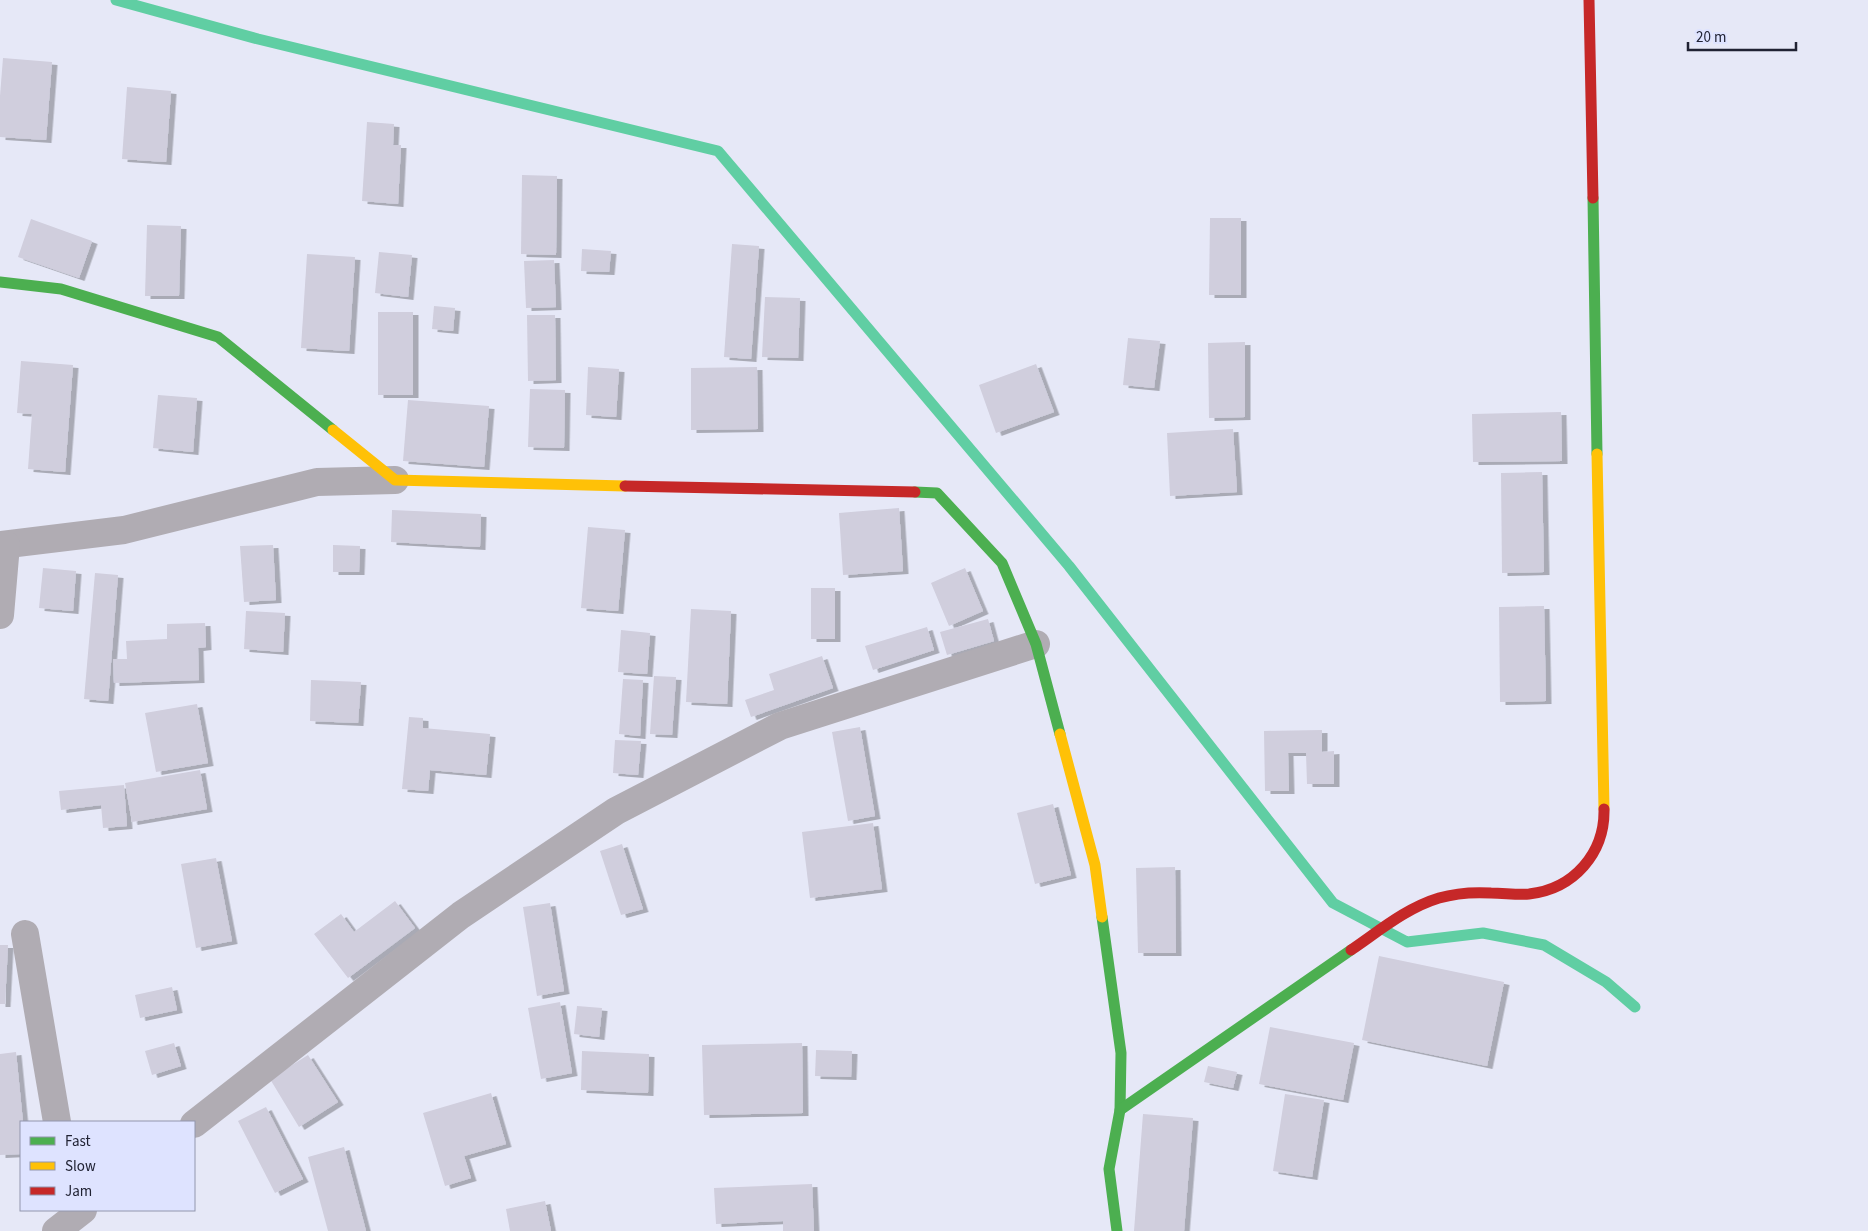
<svg xmlns="http://www.w3.org/2000/svg" width="1868" height="1231" viewBox="0 0 1868 1231" font-family="'Source Sans 3',sans-serif">
  <style>
    .lines { fill: none; stroke-linecap: round; stroke-linejoin: round }
    .stream { stroke: #60cea3; stroke-width: 11 }
    .building { fill: #d0cedd; filter: url(#shadow) }
    .street { stroke: #b0acb3; stroke-width: 28 }
    .fast { stroke: #4caf50; stroke-width: 11 }
    .slow { stroke: #ffc107; stroke-width: 11 }
    .jam { stroke: #c62828; stroke-width: 11 }
  </style>
  <defs>
    <filter id="shadow"><feDropShadow dx="5.5" dy="3" stdDeviation="0" flood-color="#0004"/></filter>
  </defs>
  <rect width="100%" height="100%" fill="#e6e8f7"/>
  <g class="lines">
    <polyline class="stream" points="116,0 258,39 718,151 1069,566 1333,903 1407,942 1483,933 1544,945 1606,982 1635,1007"/>
  </g>
  <g class="building">
    <polygon points="3,58 52,62 46,140 0,137 0,96"/>
    <polygon points="127,87 171,91 166,162 122,159"/>
    <polygon points="367,122 394,124 393,145 401,145 398,204 362,201"/>
    <polygon points="522,175 557,176 556,255 521,254"/>
    <polygon points="1210,218 1241,218 1241,295 1209,295"/>
    <polygon points="31,219 92,241 79,278 18,257"/>
    <polygon points="147,225 181,226 179,296 145,296"/>
    <polygon points="732,244 759,246 751,359 724,357"/>
    <polygon points="582,249 611,251 609,272 581,271"/>
    <polygon points="379,252 412,255 408,297 375,293"/>
    <polygon points="307,254 355,257 349,351 301,348"/>
    <polygon points="554,260 556,307 526,308 524,261"/>
    <polygon points="765,297 800,298 798,358 762,357"/>
    <polygon points="434,306 455,308 453,331 432,329"/>
    <rect x="378" y="312" width="35" height="83"/>
    <polygon points="527,315 555,315 556,380 528,381"/>
    <polygon points="1128,338 1160,341 1154,388 1123,385"/>
    <polygon points="1245,342 1245,417 1209,418 1208,343"/>
    <polygon points="21,361 73,365 65,472 28,469 32,414 17,413"/>
    <polygon points="1036,364 1054,412 996,433 979,385"/>
    <polygon points="588,367 619,369 616,417 586,415"/>
    <polygon points="757,367 758,429 691,430 691,368"/>
    <polygon points="530,389 565,390 564,448 528,447"/>
    <polygon points="158,395 197,398 193,452 153,448"/>
    <polygon points="408,400 489,406 484,467 403,461"/>
    <polygon points="1561,412 1562,461 1473,462 1472,414"/>
    <polygon points="1233,429 1237,492 1170,496 1167,433"/>
    <polygon points="1542,472 1544,572 1502,573 1501,473"/>
    <polygon points="899,508 903,571 843,575 839,513"/>
    <polygon points="392,510 481,514 480,547 391,542"/>
    <polygon points="588,527 625,530 618,611 581,608"/>
    <polygon points="273,545 276,600 244,602 240,546"/>
    <polygon points="333,545 360,546 359,572 333,572"/>
    <polygon points="43,568 76,571 73,611 39,608"/>
    <polygon points="965,568 983,611 949,626 931,583"/>
    <polygon points="95,573 118,575 108,701 84,699"/>
    <rect x="811" y="588" width="24" height="51"/>
    <polygon points="1544,606 1546,701 1500,702 1499,607"/>
    <polygon points="691,609 731,611 727,704 686,702"/>
    <polygon points="246,611 285,613 283,652 244,649"/>
    <polygon points="988,619 994,641 947,655 940,632"/>
    <polygon points="205,623 206,647 198,648 199,680 114,683 113,659 127,659 126,641 167,639 167,624"/>
    <polygon points="927,627 934,650 873,670 865,646"/>
    <polygon points="621,630 650,633 647,674 618,672"/>
    <polygon points="822,656 833,688 751,717 745,700 774,690 769,674"/>
    <polygon points="654,676 676,677 672,735 650,734"/>
    <polygon points="623,679 643,680 640,736 619,734"/>
    <polygon points="311,680 361,682 358,723 310,721"/>
    <polygon points="197,704 208,763 156,772 145,713"/>
    <polygon points="409,717 423,718 423,728 490,734 486,775 430,770 428,791 402,789"/>
    <polygon points="860,727 875,816 848,821 832,732"/>
    <polygon points="1322,730 1322,752 1334,751 1334,784 1307,784 1306,753 1288,753 1289,791 1265,791 1264,731"/>
    <polygon points="615,740 641,741 638,775 613,773"/>
    <polygon points="200,770 207,809 132,822 125,783"/>
    <polygon points="124,785 127,826 103,828 101,805 61,810 59,791"/>
    <polygon points="1053,804 1071,875 1035,884 1017,813"/>
    <polygon points="873,823 882,889 810,898 802,832"/>
    <polygon points="622,844 643,909 621,915 600,851"/>
    <polygon points="216,858 232,941 196,948 181,864"/>
    <polygon points="1175,867 1176,953 1138,953 1136,868"/>
    <polygon points="395,901 415,928 348,978 314,934 341,914 354,932"/>
    <polygon points="550,903 564,991 537,996 523,907"/>
    <polygon points="0,945 8,945 5,1004 0,1004"/>
    <polygon points="1379,956 1504,982 1487,1066 1362,1040"/>
    <polygon points="172,987 177,1010 140,1018 135,995"/>
    <polygon points="560,1002 572,1073 541,1079 528,1008"/>
    <polygon points="577,1006 602,1008 599,1037 574,1034"/>
    <polygon points="1270,1027 1354,1043 1343,1100 1259,1084"/>
    <polygon points="174,1043 181,1066 152,1075 145,1051"/>
    <polygon points="802,1043 803,1113 704,1115 702,1045"/>
    <polygon points="816,1050 852,1051 851,1077 815,1076"/>
    <polygon points="582,1051 649,1054 648,1093 581,1090"/>
    <polygon points="16,1052 23,1122 21,1122 21,1154 0,1155 0,1054"/>
    <polygon points="308,1055 338,1102 299,1127 270,1079"/>
    <polygon points="1208,1066 1237,1072 1233,1088 1204,1082"/>
    <polygon points="491,1093 506,1144 464,1156 471,1178 445,1186 423,1113"/>
    <polygon points="1285,1094 1324,1100 1312,1177 1273,1171"/>
    <polygon points="266,1107 303,1179 275,1193 238,1121"/>
    <polygon points="1143,1114 1193,1118 1184,1231 1134,1231"/>
    <polygon points="344,1147 366,1231 328,1231 308,1157"/>
    <polygon points="812,1184 814,1231 783,1231 783,1221 716,1224 714,1188"/>
    <polygon points="545,1201 551,1231 510,1231 506,1209"/>
  </g>
  <g class="lines">
    <g class="street">
      <polyline points="0,545 124,530 317,482 395,480"/>
      <polyline points="0,615 6,545"/>
      <polyline points="25,934 57,1122"/>
      <polyline points="194,1124 461,915 616,811 780,726 1036,644"/>
      <polyline points="56,1231 83,1210"/>
    </g>
    <g class="fast">
      <polyline points="1593,198 1597,454"/>
      <polyline points="0,282 61,289 218,337 333,430"/>
      <polyline points="915,492 937,493 1002,563 1036,644 1060,734"/>
      <polyline points="1102,917 1121,1053 1120,1110 1109,1169 1117,1231"/>
      <polyline points="1120,1110 1351,950"/>
    </g>
    <g class="slow">
      <polyline points="333,430 395,480 625,486"/>
      <polyline points="1597,454 1604,809"/>
      <polyline points="1060,734 1095,865 1102,917"/>
    </g>
    <g class="jam">
      <polyline points="1589,0 1593,198"/>
      <polyline points="625,486 915,492"/>
      <path d="M1351,950C1379,931 1406,908 1439,898C1456,893 1474,892 1491,893C1504,893 1517,895 1529,894C1574,889 1605,853 1604,809"/>
    </g>
  </g>
  <rect x="20" y="1121" width="175" height="90" fill="#dee3ff" stroke="#9296ad"/>
  <rect x="30" y="1137" width="25" height="8" fill="#4caf50" stroke="#9296ad"/>
  <text x="65" y="1146" font-size="15" fill="#202233">Fast</text>
  <rect x="30" y="1162" width="25" height="8" fill="#ffc107" stroke="#9296ad"/>
  <text x="65" y="1171" font-size="15" fill="#202233">Slow</text>
  <rect x="30" y="1187" width="25" height="8" fill="#c62828" stroke="#9296ad"/>
  <text x="65" y="1196" font-size="15" fill="#202233">Jam</text>
  <path d="M1688 42v8h108v-8" fill="none" stroke="#202233" stroke-width="2.5"/>
  <text x="1696" y="42" font-size="15" fill="#202233" stroke="#dee3ff" stroke-width="4" paint-order="stroke">20 m</text>
</svg>
